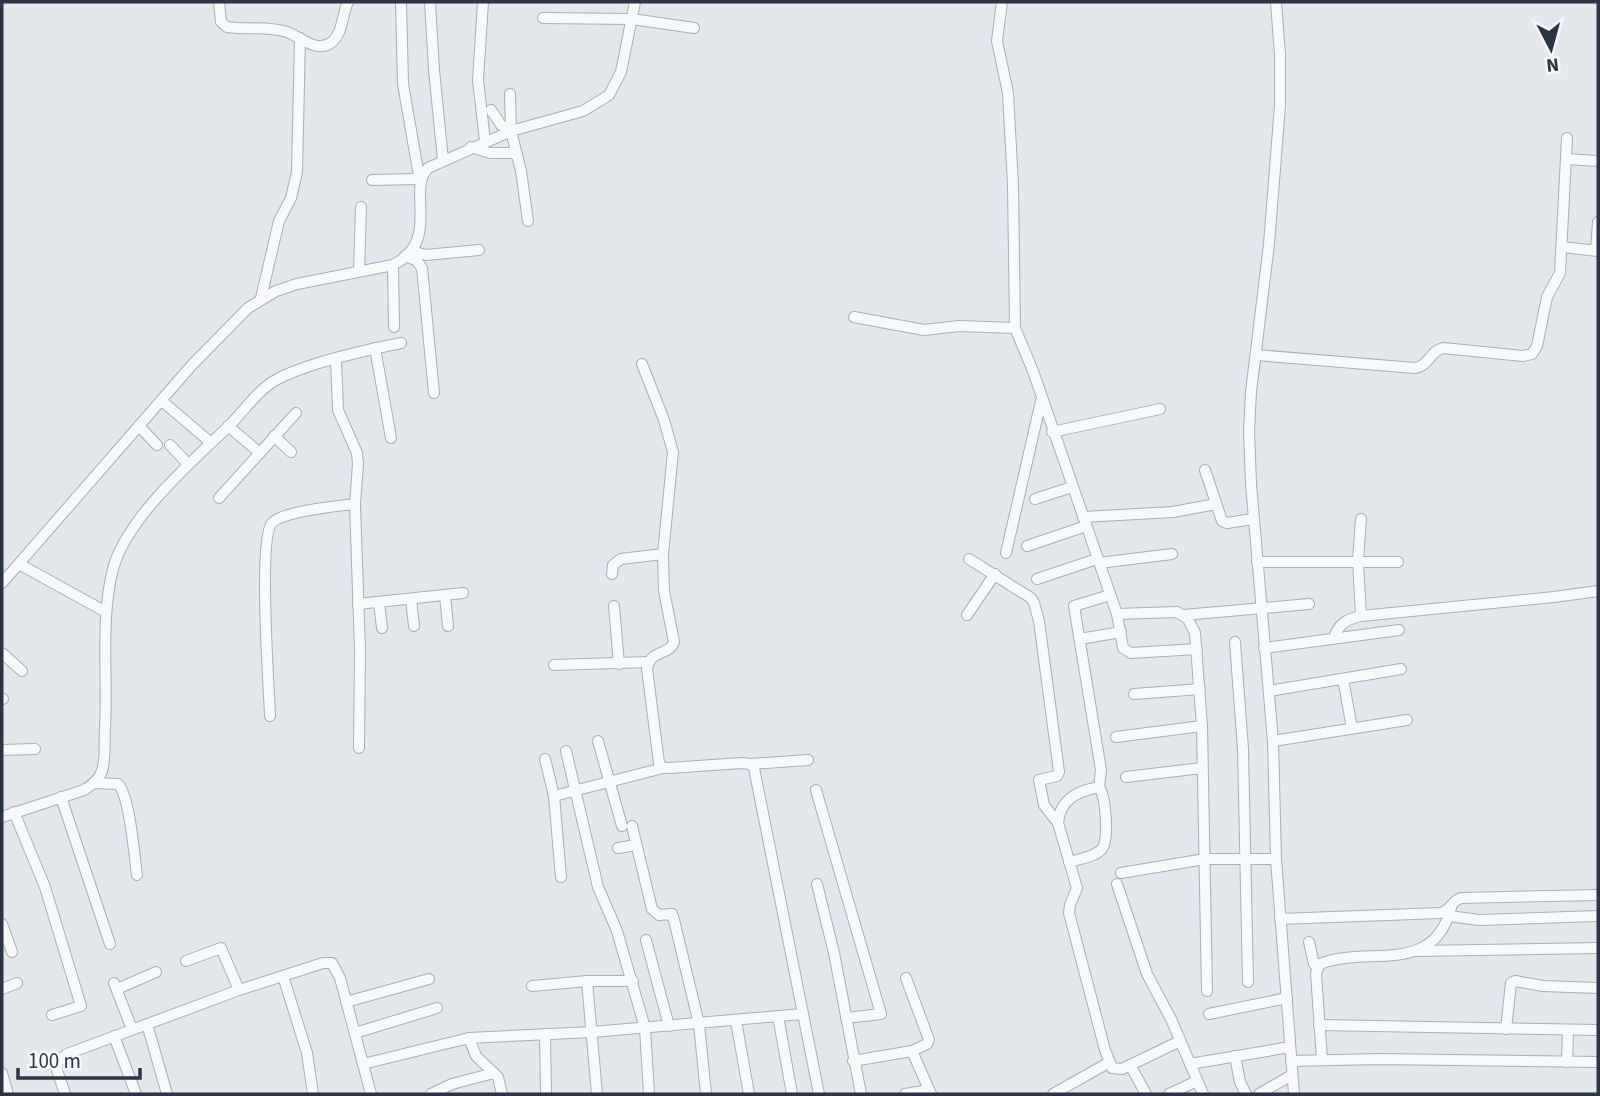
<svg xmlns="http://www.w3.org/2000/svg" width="1600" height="1096" viewBox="0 0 1600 1096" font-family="'Source Sans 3',sans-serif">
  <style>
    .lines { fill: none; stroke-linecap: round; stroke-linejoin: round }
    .minor-casing { stroke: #a9aeb7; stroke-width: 12 }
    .minor { stroke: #f7f8fa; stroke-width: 10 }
  </style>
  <rect width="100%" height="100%" fill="#e4e7ec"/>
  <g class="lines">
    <defs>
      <g id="minor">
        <path d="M219,2L221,22L227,27C247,30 267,26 287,32C301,37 317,54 332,42C343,33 342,14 348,2"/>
        <polyline points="401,2 403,84 420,182"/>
        <polyline points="430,2 434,70 443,160"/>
        <polyline points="483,2 478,80 485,141"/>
        <polyline points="1002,2 997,41 1008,93 1013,185 1015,328 1033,371 1117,614 1123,648 1131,653 1197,649"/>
        <polyline points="1276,2 1280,55 1280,105 1269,244 1251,392 1249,431 1251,484 1273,741 1276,859 1294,1094"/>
        <polyline points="543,18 632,19 694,28"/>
        <polyline points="510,94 511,131 521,171 528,221"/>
        <polyline points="491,110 501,125 511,131"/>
        <polyline points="471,147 490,153 512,153 517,155"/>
        <polyline points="1566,159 1598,161"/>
        <polyline points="372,180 419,179"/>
        <polyline points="1562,247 1598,251"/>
        <polyline points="1596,250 1598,222"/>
        <polyline points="411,251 426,255 479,250"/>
        <polyline points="405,256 416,260 422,268 434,393"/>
        <polyline points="393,265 394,327"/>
        <polyline points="359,271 361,207"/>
        <polyline points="261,298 279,221 291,198 297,172 300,38"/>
        <polyline points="854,317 924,330 959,326 1015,328"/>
        <polyline points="375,348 391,438"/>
        <path d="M1256,355L1415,368C1429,366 1430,351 1443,348L1523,356L1532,354L1537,346L1547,297L1560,273L1567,138"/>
        <polyline points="336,360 338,410 357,453 358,464 355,504 360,650 359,748"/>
        <path d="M642,364L664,420L673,452L663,554L664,591L674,642C668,657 651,648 647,669L659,763L661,767L669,768L742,763L750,764L754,768L819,1094"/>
        <polyline points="162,401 210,442"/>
        <polyline points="139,426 157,445"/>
        <polyline points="228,426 260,453"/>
        <polyline points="1052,432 1160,409"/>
        <polyline points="274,436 291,452"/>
        <polyline points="170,445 187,463"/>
        <polyline points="1205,470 1222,521 1227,523 1253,519"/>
        <polyline points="219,498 296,413"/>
        <polyline points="1035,499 1072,487"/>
        <polyline points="1083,517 1173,512 1216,504"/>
        <polyline points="1361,519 1358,561 1361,616"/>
        <polyline points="1027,546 1086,526"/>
        <polyline points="1006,553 1041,401"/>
        <polyline points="969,559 1031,598 1034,603 1039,621 1059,772 1057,776 1039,780 1044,805 1058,823"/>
        <polyline points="1257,562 1398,562"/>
        <polyline points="1099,563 1172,554"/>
        <polyline points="19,564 106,612"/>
        <polyline points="612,574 613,565 621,559 663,554"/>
        <polyline points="1037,579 1097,559"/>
        <path d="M2,583L192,365L248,308L276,291L297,284L393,265C442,240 406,191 428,168L511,131L583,111L609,95L621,72L635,2"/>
        <polyline points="445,595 448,626"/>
        <path d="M1110,595L1074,606L1101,770L1099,787C1078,791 1060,799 1058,823L1077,888L1070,905L1069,913L1105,1050L1112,1068L1122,1069L1180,1041"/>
        <polyline points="411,599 414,626"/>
        <polyline points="379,602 382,628"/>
        <polyline points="358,604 463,593"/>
        <polyline points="614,606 619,664"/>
        <polyline points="1117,614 1177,612 1188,619 1195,633 1202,726 1207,991"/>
        <polyline points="967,615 995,574"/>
        <polyline points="1183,615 1309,604"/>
        <path d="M1334,638C1338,624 1347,619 1361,616L1554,597L1598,591"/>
        <polyline points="1080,639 1121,632"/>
        <polyline points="1235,642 1243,749 1248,982"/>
        <polyline points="1264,648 1399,630"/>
        <polyline points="2,653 22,671"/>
        <polyline points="554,665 648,662"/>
        <polyline points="1343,679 1352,728"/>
        <polyline points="1269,691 1401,669"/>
        <polyline points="1134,694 1200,689"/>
        <polyline points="2,699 3,699"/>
        <path d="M270,716C269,687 258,538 272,523C283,511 338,506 355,504"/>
        <polyline points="1116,737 1202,726"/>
        <polyline points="598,741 622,826"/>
        <polyline points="1273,741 1407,720"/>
        <polyline points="2,750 35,749"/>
        <polyline points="566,751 598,887 617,931 645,1028 649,1094"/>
        <polyline points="545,759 554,796"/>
        <polyline points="750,764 808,760"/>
        <polyline points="1126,777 1202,768"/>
        <path d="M94,783L118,784C130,797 134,854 137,875"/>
        <polyline points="816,790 881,1014 846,1018"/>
        <polyline points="61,797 110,944"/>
        <polyline points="14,812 45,887 81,1006 52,1015"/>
        <path d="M2,817L84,790C92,785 99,780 102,771C106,758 104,742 105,728C108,676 100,619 113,569C126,519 192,461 229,426C243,412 257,391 274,381C305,363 366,350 401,343"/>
        <polyline points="632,826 652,909 659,915 672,914 674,920 699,1024 706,1094"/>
        <polyline points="618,848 636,845"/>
        <path d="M1069,862C1079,859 1095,857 1102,849C1109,839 1106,797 1099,787"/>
        <polyline points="1121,873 1205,859 1276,859"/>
        <polyline points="561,877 554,796 663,768"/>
        <polyline points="817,884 834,953 861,1094"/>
        <polyline points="1117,884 1147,974 1171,1019 1203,1094"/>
        <polyline points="1449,916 1479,920 1598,916"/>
        <path d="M1280,919L1440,913C1451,911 1451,901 1461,898L1598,895"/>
        <polyline points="2,924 12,952"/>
        <polyline points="646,940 669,1026"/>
        <polyline points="1309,942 1314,964 1318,968"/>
        <polyline points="1416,951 1598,948"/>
        <polyline points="186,961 221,948 239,990"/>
        <polyline points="283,976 307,1053 313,1094"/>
        <polyline points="906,978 929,1040 927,1044 912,1051"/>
        <polyline points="587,981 597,1094"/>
        <polyline points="114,983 132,1029"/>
        <polyline points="532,986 587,981 633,981"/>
        <polyline points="2,989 17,983"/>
        <polyline points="117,989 156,972"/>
        <polyline points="346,1002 429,979"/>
        <polyline points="1209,1014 1287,998"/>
        <polyline points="778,1016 792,1094"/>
        <polyline points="736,1021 749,1094"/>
        <polyline points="147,1024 167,1094"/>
        <polyline points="1319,1025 1598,1030"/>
        <polyline points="1506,1029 1511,983 1515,981 1543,986 1598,988"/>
        <polyline points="355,1033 437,1008"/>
        <polyline points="545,1034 546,1094"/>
        <polyline points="114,1036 136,1094"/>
        <polyline points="469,1038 476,1056 498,1077 502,1094"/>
        <polyline points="1235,1056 1240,1082 1246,1094"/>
        <path d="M1322,1060L1316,973L1320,964C1367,945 1433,977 1451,908"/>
        <polyline points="853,1061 912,1051 931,1094"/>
        <polyline points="1291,1061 1379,1059 1598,1062"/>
        <polyline points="1567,1062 1568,1030"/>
        <polyline points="363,1064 469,1038 592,1032 802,1014"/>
        <polyline points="1190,1064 1290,1047"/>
        <polyline points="1130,1065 1146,1094"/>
        <polyline points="2,1073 8,1094"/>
        <polyline points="65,1094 57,1070 57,1062 67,1054 239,990 323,963 332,963 340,978 371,1094"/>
        <polyline points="431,1094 452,1084 494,1073"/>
        <polyline points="905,1094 929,1090"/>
        <polyline points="1053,1094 1108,1063"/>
        <polyline points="1169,1094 1197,1081"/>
        <polyline points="1259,1094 1292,1075"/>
      </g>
    </defs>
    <use href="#minor" class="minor-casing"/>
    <use href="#minor" class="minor"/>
  </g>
  <rect width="1600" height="1096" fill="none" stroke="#2b3445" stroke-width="7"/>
  <g transform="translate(1551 49) rotate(174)" stroke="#f4f6f9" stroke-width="5" paint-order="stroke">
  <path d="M0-5L12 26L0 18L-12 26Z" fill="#2b3445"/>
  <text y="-10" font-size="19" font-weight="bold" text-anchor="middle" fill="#2b3445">N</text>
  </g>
  <path d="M18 1068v10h122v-10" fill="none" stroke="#2b3445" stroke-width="3.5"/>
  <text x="28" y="1068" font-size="21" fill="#2b3445" stroke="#f4f6f9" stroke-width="5" paint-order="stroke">100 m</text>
</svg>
